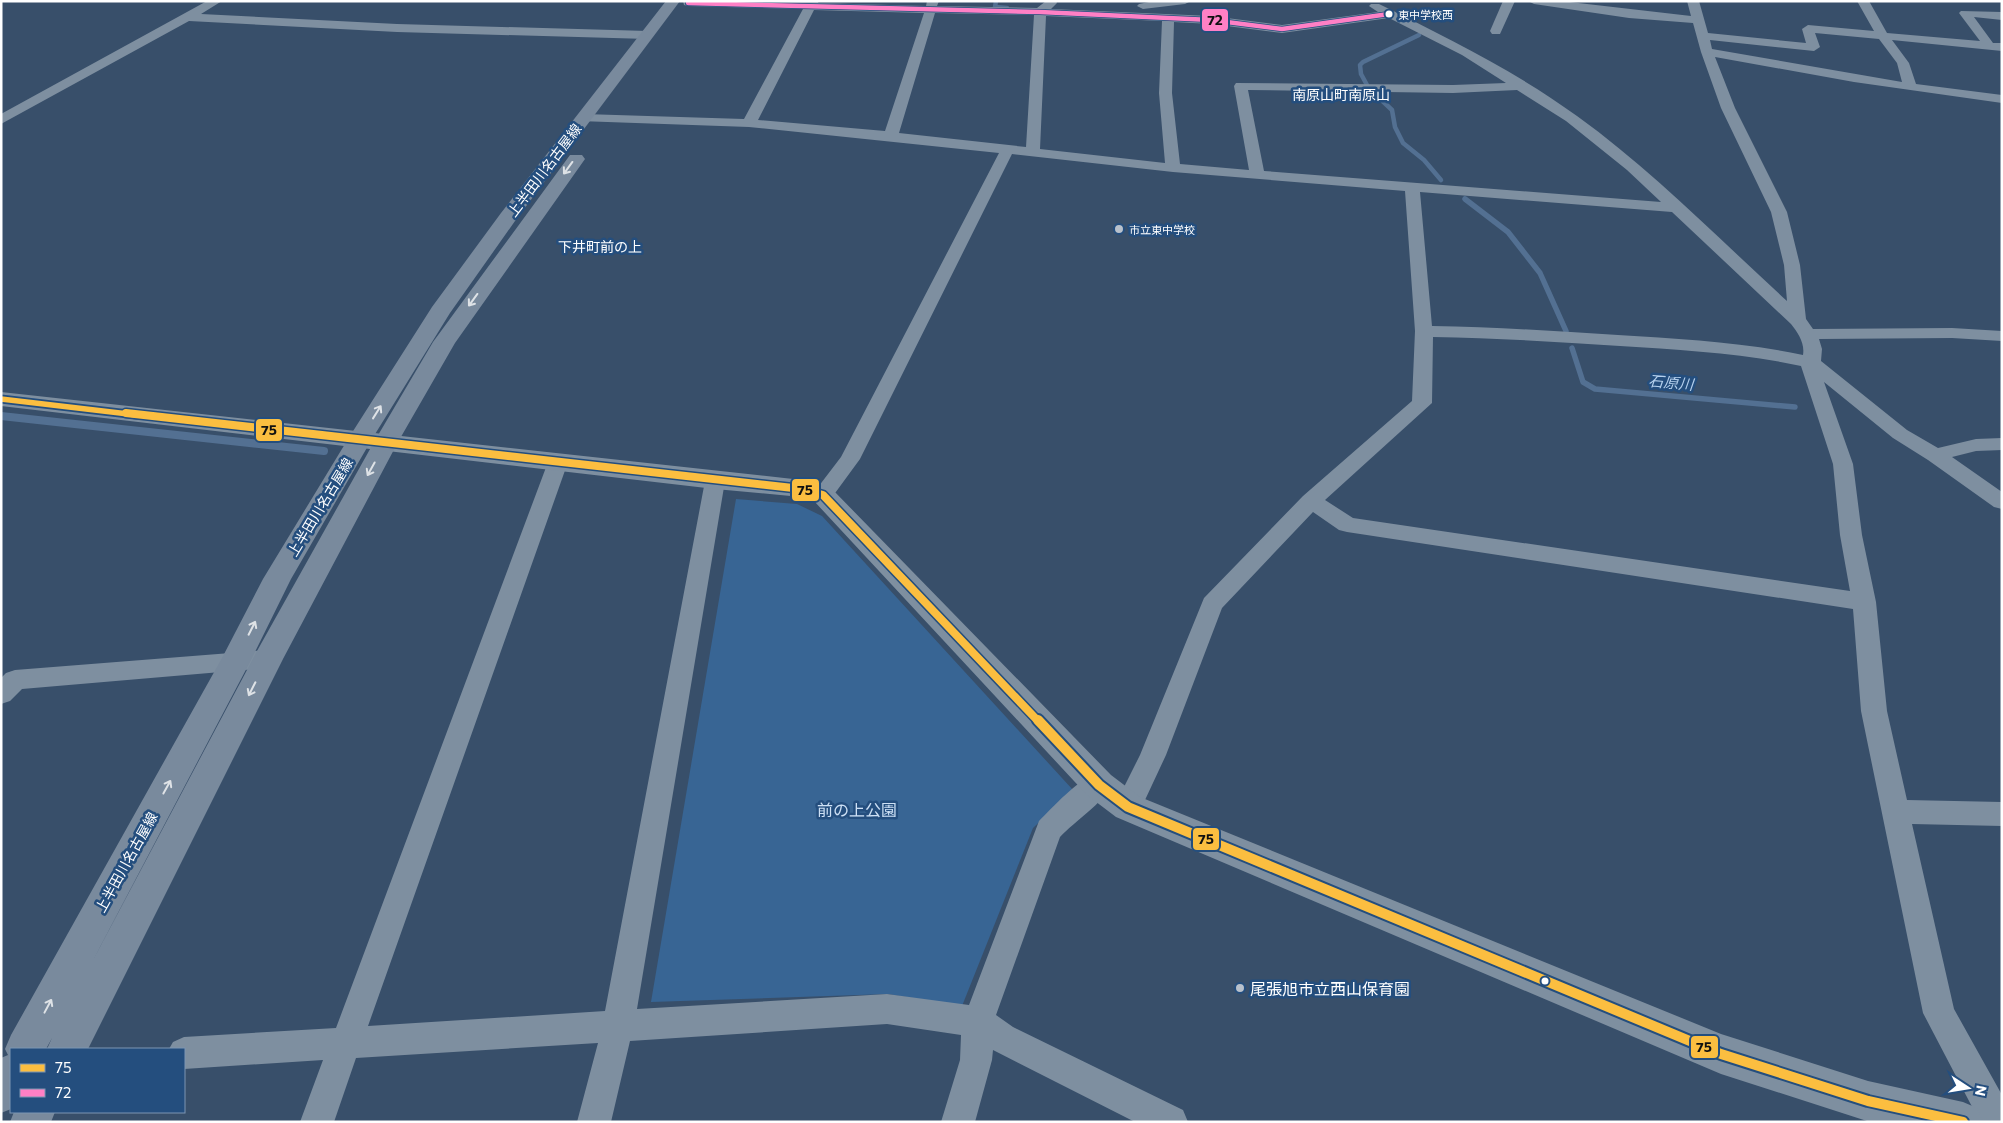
<svg xmlns="http://www.w3.org/2000/svg" width="2003" height="1123" viewBox="0 0 2003 1123" font-family="Commissioner,'Noto Sans JP',sans-serif">
  <style>
    .green { fill: #386594 }
    .lines { fill: none; stroke-linecap: round; stroke-linejoin: round }
    .stream-far2 { stroke: #537092; stroke-width: 4.5 }
    .stream-far1 { stroke: #537092; stroke-width: 5.5 }
    .stream { stroke: #537092; stroke-width: 8 }
    .minor { fill: #7e8fa0; fill-rule: evenodd }
    .tertiary { fill: #7e8fa0; fill-rule: evenodd }
    .secondary { fill: #798a9d; fill-rule: evenodd }
    .bus-1-far2-casing { stroke: #244e7e; stroke-width: 9 }
    .bus-1-far1-casing { stroke: #244e7e; stroke-width: 11 }
    .bus-1-casing { stroke: #244e7e; stroke-width: 14 }
    .bus-2-casing { stroke: #244e7e; stroke-width: 6 }
    .bus-1-far2 { stroke: #fbbe40; stroke-width: 5.5 }
    .bus-1-far1 { stroke: #fbbe40; stroke-width: 8 }
    .bus-1 { stroke: #fbbe40; stroke-width: 10 }
    .bus-2 { stroke: #ff80c5; stroke-width: 4.5 }
    .oneway { stroke: #dee2e6 }
    .bus-dot { fill: #fff; stroke: #244e7e; stroke-width: 2 }
    .poi-dot { fill: #b9c1cb; stroke: #244e7e; stroke-width: 2 }
    .labels { text-anchor: middle; dominant-baseline: central; stroke-width: 5; stroke-linejoin: round; paint-order: stroke }
    .far-bus-label { font-size: 11px; fill: #fff; stroke: #244e7e; text-anchor: start }
    .far-poi-label { font-size: 11px; fill: #fff; stroke: #244e7e; text-anchor: start }
    .far-quarter-label { font-size: 14px; fill: #fff; stroke: #244e7e }
    .street-label { font-size: 14px; fill: #fff; stroke: #244e7e }
    .water-label { font-size: 15px; font-style: italic; fill: #b5d0ed; stroke: #244e7e }
    .near-park-label { font-size: 16px; fill: #cde0f5; stroke: #244e7e }
    .near-poi-label { font-size: 16px; fill: #fff; stroke: #244e7e; text-anchor: start }
    .line-badge { stroke: #244e7e; stroke-width: 2 }
    .pale-badge-label { font-size: 14px; text-anchor: middle; font-weight: bold; fill: #111 }
  </style>
  <rect width="100%" height="100%" fill="#384f6a"/>
  <polygon class="green" points="736,499 797,504 822,516 1073,790 1033,828 962,1006 888,994 651,1002"/>
  <g class="lines">
    <g class="stream-far2">
      <polyline points="996,1 995,7 1007,8"/>
      <polyline points="1367,85 1361,74 1360,65 1363,62 1419,35"/>
      <polyline points="1373,92 1392,110 1395,127 1403,143 1424,160 1441,180"/>
    </g>
    <g class="stream-far1">
      <polyline points="1465,199 1508,232 1540,273 1566,331"/>
      <polyline points="1572,348 1583,382 1595,389 1795,407"/>
    </g>
    <polyline class="stream" points="1,416 324,451"/>
    <g class="minor">
      <polygon points="207,1 222,1 201,14 397,24 648,31 654,35 648,39 397,32 189,21 1,124 1,114"/>
      <path d="M683,1H819L818,3L926,6L927,1H939L937,6L1037,8L1046,1H1056L1057,3L1051,9L1211,16L1282,25L1378,12L1369,6L1371,4H1379C1446,37 1515,71 1577,116C1652,170 1718,238 1787,301L1784,265L1771,212L1721,108L1701,52L1693,23L1629,18L1534,4L1528,1H1561L1691,16L1687,1H1699L1708,33L1806,43L1802,29L1808,25L1874,31L1857,1H1869L1887,33L1980,41L1959,13L1961,11L2002,12V20L1974,17L1993,43H2002V51L1892,40L1909,63L1916,84L2002,95V103L1854,82L1715,57L1735,108L1787,212L1800,265L1806,319L1813,329L1952,328L2002,331V341L1952,338L1819,339L1822,349L1821,361L1907,430L1938,448L1976,439L2002,438V450L1976,451L1952,457L2002,492V509L1994,507L1928,460L1893,438L1824,382L1853,464L1862,535L1876,602L1887,711L1907,800L2002,802V826L1912,824L1954,1009L2002,1095V1122H1980L1923,1013L1861,711L1853,609L1347,532L1339,530L1313,512L1222,608L1166,755L1138,815L1128,819L1118,815L1114,807L1140,755L1204,598L1303,496L1412,401L1415,331L1405,191L1173,172L1012,154L860,459L830,500L823,502L816,500L812,495L841,457L999,153L749,127L579,121L577,118L584,114L744,119L803,9L688,6L684,5ZM814,10L924,13L885,131L758,120ZM935,13L1034,15L1026,147L899,133ZM1046,16L1162,21L1159,93L1165,163L1040,149ZM1389,18L1462,55L1506,83L1453,85L1236,83L1234,86L1249,170L1180,164L1172,93L1174,22L1211,24L1282,33ZM1815,33L1879,39L1897,63L1902,82L1712,49L1710,40L1814,51L1820,47ZM1248,90L1453,93L1517,90L1566,121L1627,170L1661,202L1264,171ZM1420,192L1672,212L1791,324C1798,333 1805,343 1803,355C1742,342 1680,339 1618,335C1556,331 1495,327 1432,326ZM1433,337C1495,338 1557,342 1620,346C1681,350 1741,353 1801,366L1833,464L1840,535L1850,591L1353,518L1325,500L1432,403Z"/>
      <polygon points="1154,1 1191,1 1185,4 1143,9 1137,6 1139,4"/>
      <polygon points="1503,1 1515,1 1500,34 1492,34 1490,31"/>
      <path d="M558,455L565,457L568,462L368,1026L605,1011L705,481L708,476L715,474L722,476L725,481L637,1009L887,994L969,1005L1039,821C1051,809 1080,777 1097,774C1101,774 1105,776 1109,777L1112,785C1103,803 1075,821 1060,837L996,1015L1013,1027L1183,1110L1188,1122H1135L993,1050L992,1060L975,1122H941L960,1060L961,1035L887,1024L630,1041L611,1122H577L598,1043L356,1058L334,1122H300L323,1060L184,1069V1049H169L173,1042L184,1037L336,1028L548,462L551,457Z"/>
      <polygon points="268,650 277,652 280,659 277,666 268,668 22,689 10,701 1,704 1,678 6,673 15,670"/>
    </g>
    <polygon class="tertiary" points="1,392 802,480 832,489 1111,775 1140,797 1721,1034 1868,1081 1963,1102 1977,1108 1983,1122 1870,1122 1721,1074 1116,817 1087,795 814,501 801,497 715,489 1,406"/>
    <g class="secondary">
      <polygon points="666,1 680,1 515,221 450,313 372,439 291,579 250,662 91,964 257,651 374,442 433,342 570,155 582,155 585,159 455,343 398,442 283,659 88,1049 47,1049 52,1038 46,1049 11,1049 11,1109 1,1113 1,1058 8,1055 5,1049 11,1035 222,658 263,579 348,439 432,307 501,213"/>
      <polygon points="14,1112 55,1112 51,1122 10,1122"/>
    </g>
    <defs>
      <polyline id="bus-1-far2" points="1,399 137,415"/>
      <polyline id="bus-1-far1" points="126,413 802,489 823,495 1039,722"/>
      <polyline id="bus-1" points="1038,720 1099,785 1128,807 1721,1054 1868,1101 1963,1122"/>
      <polyline id="bus-2" points="688,3 1040,12 1211,20 1282,29 1389,14"/>
    </defs>
    <use href="#bus-1-far2" class="bus-1-far2-casing"/>
    <use href="#bus-1-far1" class="bus-1-far1-casing"/>
    <use href="#bus-1" class="bus-1-casing"/>
    <use href="#bus-2" class="bus-2-casing"/>
    <use href="#bus-1-far2" class="bus-1-far2"/>
    <use href="#bus-1-far1" class="bus-1-far1"/>
    <use href="#bus-1" class="bus-1"/>
    <use href="#bus-2" class="bus-2"/>
  </g>
  <defs><path id="oneway-shaft" d="M-6 0H5M1.5-3L5.5 0L1.5 3" fill="none" stroke-width="1.6" stroke-linecap="round" stroke-linejoin="round" transform="scale(1.25)"/></defs>
  <g class="oneway">
    <use href="#oneway-shaft" transform="translate(568 168) rotate(126)"/>
    <use href="#oneway-shaft" transform="translate(473 300) rotate(126)"/>
    <use href="#oneway-shaft" transform="translate(377 412) rotate(-58)"/>
    <use href="#oneway-shaft" transform="translate(371 469) rotate(119)"/>
    <use href="#oneway-shaft" transform="translate(252 628) rotate(-63)"/>
    <use href="#oneway-shaft" transform="translate(252 689) rotate(117)"/>
    <use href="#oneway-shaft" transform="translate(167 787) rotate(-61)"/>
    <use href="#oneway-shaft" transform="translate(48 1006) rotate(-62)"/>
  </g>
  <g class="bus-dot">
    <circle cx="1389" cy="14" r="4.5"/>
    <circle cx="1545" cy="981" r="4.5"/>
  </g>
  <g class="poi-dot">
    <circle cx="1119" cy="229" r="5"/>
    <circle cx="1240" cy="988" r="5"/>
  </g>
  <g class="labels">
    <g class="far-bus-label">
      <text x="1398" y="14">東中学校西</text>
    </g>
    <g class="far-poi-label">
      <text x="1129" y="229">市立東中学校</text>
    </g>
    <g class="far-quarter-label">
      <text x="1341" y="94">南原山町南原山</text>
      <text x="600" y="246">下井町前の上</text>
    </g>
    <g class="street-label">
      <text transform="translate(544 170) rotate(-53)">上半田川名古屋線</text>
      <text transform="translate(320 507) rotate(-59)">上半田川名古屋線</text>
      <text transform="translate(126 862) rotate(-61)">上半田川名古屋線</text>
    </g>
    <g class="water-label">
      <text transform="translate(1671 382) rotate(5)">石原川</text>
    </g>
    <g class="near-park-label">
      <text x="857" y="809">前の上公園</text>
    </g>
    <g class="near-poi-label">
      <text x="1250" y="988">尾張旭市立西山保育園</text>
    </g>
  </g>
  <g class="line-badge">
    <rect x="1201" y="8" width="28" height="24" rx="5" fill="#ff80c5"/>
    <rect x="255" y="418" width="28" height="24" rx="5" fill="#fbbe40"/>
    <rect x="791" y="478" width="29" height="24" rx="5" fill="#fbbe40"/>
    <rect x="1192" y="827" width="28" height="24" rx="5" fill="#fbbe40"/>
    <rect x="1690" y="1035" width="29" height="24" rx="5" fill="#fbbe40"/>
  </g>
  <g class="pale-badge-label">
    <text x="1215" y="25">72</text>
    <text x="269" y="435">75</text>
    <text x="805" y="495">75</text>
    <text x="1206" y="844">75</text>
    <text x="1704" y="1052">75</text>
  </g>
  <rect width="2003" height="1123" fill="none" stroke="#ffffff" stroke-width="5"/>
  <rect x="10" y="1048" width="175" height="65" fill="#244e7e" stroke="#7c95b2"/>
  <rect x="20" y="1064" width="25" height="8" fill="#fbbe40" stroke="#7c95b2"/>
  <text x="55" y="1073" font-size="15" fill="#ffffff">75</text>
  <rect x="20" y="1089" width="25" height="8" fill="#ff80c5" stroke="#7c95b2"/>
  <text x="55" y="1098" font-size="15" fill="#ffffff">72</text>
  <g transform="translate(1968 1088) rotate(102)" stroke="#244e7e" stroke-width="4" paint-order="stroke">
  <path d="M0-4L9 19L0 12L-9 19Z" fill="#ffffff"/>
  <text y="-8" font-size="14" font-weight="bold" text-anchor="middle" fill="#ffffff">N</text>
  </g>
</svg>
